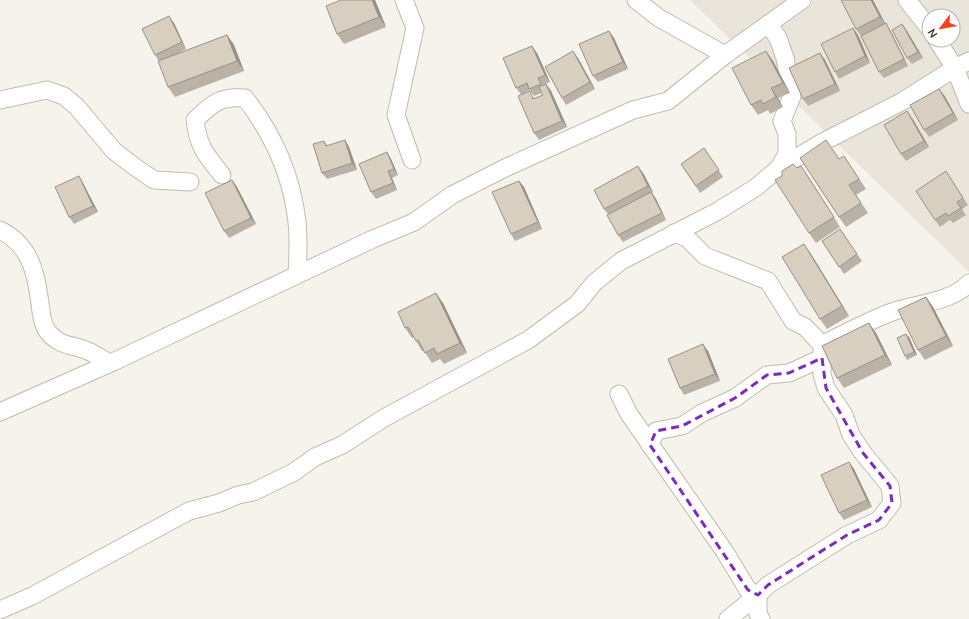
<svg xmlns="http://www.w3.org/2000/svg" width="969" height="619" viewBox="0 0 969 619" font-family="Ubuntu,sans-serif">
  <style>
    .residential { fill: #eae5da; fill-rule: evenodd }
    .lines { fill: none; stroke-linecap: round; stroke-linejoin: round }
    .street-casing { stroke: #c2bbae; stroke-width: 19 }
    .street { stroke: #fff; stroke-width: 17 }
    .wall { fill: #bab2a6; fill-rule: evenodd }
    .shaded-wall { fill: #979187 }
    .building { fill: #d8cfc1; stroke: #979187 }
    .marked { fill: none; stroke: #7b2cbf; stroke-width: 3; stroke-dasharray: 8 5; stroke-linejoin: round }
  </style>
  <rect width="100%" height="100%" fill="#f6f3ec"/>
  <path class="residential" d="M690,0H969V272ZM929,16H953V40H929Z"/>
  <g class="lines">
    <defs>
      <g id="street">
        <polyline points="404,0 415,28 396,115 412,160"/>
        <polyline points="636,0 659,18 725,55"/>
        <polyline points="907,0 929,28"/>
        <polyline points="937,40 955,68 969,104"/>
        <polyline points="0,100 47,90 64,96 77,107 114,151 135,167 154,180 190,182"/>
        <polyline points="779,168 821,143 903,101 955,68 969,61"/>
        <path d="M222,175C205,154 198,146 195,120C213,103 220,96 245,98C273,134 292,177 297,222C299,240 298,257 297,275"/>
        <path d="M0,230C30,245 36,272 40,303C41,312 42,325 48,332C60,347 72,344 88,351C95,354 102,359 109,363"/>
        <polyline points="674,233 687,238 705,256 768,281 793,321 805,327 822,345 822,374 826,388 844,415 851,435 863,453 890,486 892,503 879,520 847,535 768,585 758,595 758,614 761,619"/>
        <path d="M822,345C845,333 868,321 892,312C915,304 952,302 969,283"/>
        <polyline points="619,394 629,414 725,552 748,590 758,595 728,619"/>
        <polyline points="0,412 113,362 373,239 414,222 452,195 505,168 633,110 668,101 725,55 802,0"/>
        <polyline points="650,445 656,431 682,426 702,413 735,398 767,375 789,373 822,358"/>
        <polyline points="0,610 32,596 189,511 219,503 238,495 253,492 294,472 315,457 342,445 384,418 528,340 577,304 594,283 621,261 718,211 755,188 779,168 787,154 787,134 782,121 792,96 785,58 778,38 768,24"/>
      </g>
    </defs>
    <use href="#street" class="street-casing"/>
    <use href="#street" class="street"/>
  </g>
  <g class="wall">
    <polygon points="341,0 375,0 386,27 344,44 337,34"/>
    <polygon points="873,0 885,24 890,30 908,66 884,78 879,72 861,36 856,29"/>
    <polygon points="174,23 186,49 176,54 227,35 234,45 244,71 175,97 168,87 159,61 155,55"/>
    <polygon points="902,24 907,31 923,58 912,64 907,58"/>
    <polygon points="858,35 870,63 839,79 835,72"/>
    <polygon points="614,38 628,69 598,82 593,76"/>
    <polygon points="766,51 773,61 790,93 778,98 783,107 770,114 768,110 758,115 751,105"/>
    <path d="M537,53L550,82L543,85L546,84L551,91L567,127L539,140L534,133L521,94L516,88ZM530,90L534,96L542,93L543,95L535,98L522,94Z"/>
    <polygon points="820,53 825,60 840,91 808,106 803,99"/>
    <polygon points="578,58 595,89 566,105 562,98"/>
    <polygon points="944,95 958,120 929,137 924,130"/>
    <polygon points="912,118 929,147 906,161 901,154"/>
    <polygon points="345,140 349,147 357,170 327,179 322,173 324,141 328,146"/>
    <polygon points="704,148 723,177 700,193 681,164"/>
    <polygon points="833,150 839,159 844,156 866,189 856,195 868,213 846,227 839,217"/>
    <polygon points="387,152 391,159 398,175 392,178 397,190 376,199 371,192"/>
    <polygon points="797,168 808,176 840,227 816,243 809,233"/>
    <polygon points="643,173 653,192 652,193 656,199 666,220 623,242 618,235 608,214 604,209"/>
    <polygon points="950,178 968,205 962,209 966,215 953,223 950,220 940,227 935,220"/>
    <polygon points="232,180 237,187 256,224 229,238 224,231"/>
    <polygon points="519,181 524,187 542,229 515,241 511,234"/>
    <polygon points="83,183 98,212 74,224 69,217"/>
    <polygon points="840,229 862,261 844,274 822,241"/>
    <polygon points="811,254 849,316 827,329 820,319"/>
    <polygon points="926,297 933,307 953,346 925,360 918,350"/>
    <polygon points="443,303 467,353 444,364 440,359 432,363 424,351 422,351 416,341 414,337 412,338 405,328"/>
    <polygon points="876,333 892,365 844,388 837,378"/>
    <polygon points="909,337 917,355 907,360 905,356"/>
    <polygon points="708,351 720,381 684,395 680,388"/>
    <polygon points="849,462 854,469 872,507 844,520 839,513"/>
  </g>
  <g class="shaded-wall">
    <polygon points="372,0 375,0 386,27 379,17"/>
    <polygon points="871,0 873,0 887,27 880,17"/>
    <polygon points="169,16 174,23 186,49 182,42"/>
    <polygon points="886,23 890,30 908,66 904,59"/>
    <polygon points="902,24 907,31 923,58 918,52"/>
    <polygon points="853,28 858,35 870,63 865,56"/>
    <polygon points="609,31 614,38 628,69 623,62"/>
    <polygon points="227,35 234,45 244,71 237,61"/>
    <polygon points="532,46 537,53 550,82 545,75"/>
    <polygon points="573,51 578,58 595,89 590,82"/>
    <polygon points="766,51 773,61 790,93 783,83"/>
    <polygon points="820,53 825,60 840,91 835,84"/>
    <polygon points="546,84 551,91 567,127 562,121"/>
    <polygon points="771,88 778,98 783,107 776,97"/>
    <polygon points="939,89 944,95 958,120 953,113"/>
    <polygon points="907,111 912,118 929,147 924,141"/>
    <polygon points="345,140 349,147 357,170 352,163"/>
    <polygon points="387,152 391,159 398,175 394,169"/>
    <polygon points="638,166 643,173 653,192 648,186"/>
    <polygon points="388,171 392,178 397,190 393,183"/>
    <polygon points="79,176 83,183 98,212 93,206"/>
    <polygon points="232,180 237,187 256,224 251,218"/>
    <polygon points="519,181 524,187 542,229 538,222"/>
    <polygon points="651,192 656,199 666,220 662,213"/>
    <polygon points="804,244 811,254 849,316 842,306"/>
    <polygon points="436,293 443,303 467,353 460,343"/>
    <polygon points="926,297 933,307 953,346 946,336"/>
    <polygon points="869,323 876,333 892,365 885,355"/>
    <polygon points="906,334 909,337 917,355 914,352"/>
    <polygon points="703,344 708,351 720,381 715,374"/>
    <polygon points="849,462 854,469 872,507 867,500"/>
  </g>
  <g class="building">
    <polygon points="341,0 372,0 379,17 337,34 326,6"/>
    <polygon points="841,0 871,0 880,17 856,29"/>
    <polygon points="169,16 182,42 155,55 142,29"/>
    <polygon points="886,23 904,59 879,72 861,36"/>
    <polygon points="902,24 918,52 907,58 892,30"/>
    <polygon points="853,28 865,56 835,72 821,44"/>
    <polygon points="609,31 623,62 593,76 579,44"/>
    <polygon points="227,35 237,61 168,87 158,61"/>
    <polygon points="532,46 545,75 538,78 541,84 529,89 527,83 516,88 503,58"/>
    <polygon points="573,51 590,82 562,98 545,67"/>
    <polygon points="766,51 783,83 771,88 776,97 763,104 761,100 751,105 732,68"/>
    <polygon points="820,53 835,84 803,99 789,68"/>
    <polygon points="546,84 562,121 534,133 518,96 530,91 533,99 543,95 539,87"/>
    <polygon points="939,89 953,113 924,130 910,105"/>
    <polygon points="907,111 924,141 901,154 884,125"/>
    <polygon points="345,140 352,163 322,173 313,144 324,141 326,146"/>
    <polygon points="826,140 839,159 844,156 859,179 849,185 861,203 839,217 800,158"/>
    <polygon points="704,148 719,170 696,186 681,164"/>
    <polygon points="387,152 394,169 388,171 393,183 371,192 359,164"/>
    <polygon points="793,164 797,168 801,166 834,217 809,233 775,180 782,176 782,171"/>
    <polygon points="638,166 648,186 604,209 594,190"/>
    <polygon points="946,171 963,198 957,202 961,208 948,216 946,213 935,220 916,191"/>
    <polygon points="79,176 93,206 69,217 55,187"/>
    <polygon points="232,180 251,218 224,231 205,193"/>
    <polygon points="519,181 538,222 511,234 492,192"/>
    <polygon points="651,192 662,213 618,235 607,215"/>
    <polygon points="840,229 857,254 839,267 822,241"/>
    <polygon points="804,244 842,306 820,319 782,257"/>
    <polygon points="436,293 460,343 437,354 434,348 425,353 418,340 416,341 408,327 405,328 398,312"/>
    <polygon points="926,297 946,336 918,350 898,310"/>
    <polygon points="869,323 885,355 837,378 822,346"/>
    <polygon points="906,334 914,352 905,356 897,338"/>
    <polygon points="703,344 715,374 680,388 668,359"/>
    <polygon points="849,462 867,500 839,513 821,475"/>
  </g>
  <path class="marked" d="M822,358L826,388L863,453L890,486L892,503L879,520L847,535L768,585L758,595L748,590L650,445L656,431L682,426L735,398L767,375L789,373Z"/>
  <g transform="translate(941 28) rotate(238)"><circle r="19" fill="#ffffff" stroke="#b7b4b0"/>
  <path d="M0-3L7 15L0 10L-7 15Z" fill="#fc3f1d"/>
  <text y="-6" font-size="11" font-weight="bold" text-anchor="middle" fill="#4b4439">N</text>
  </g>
</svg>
